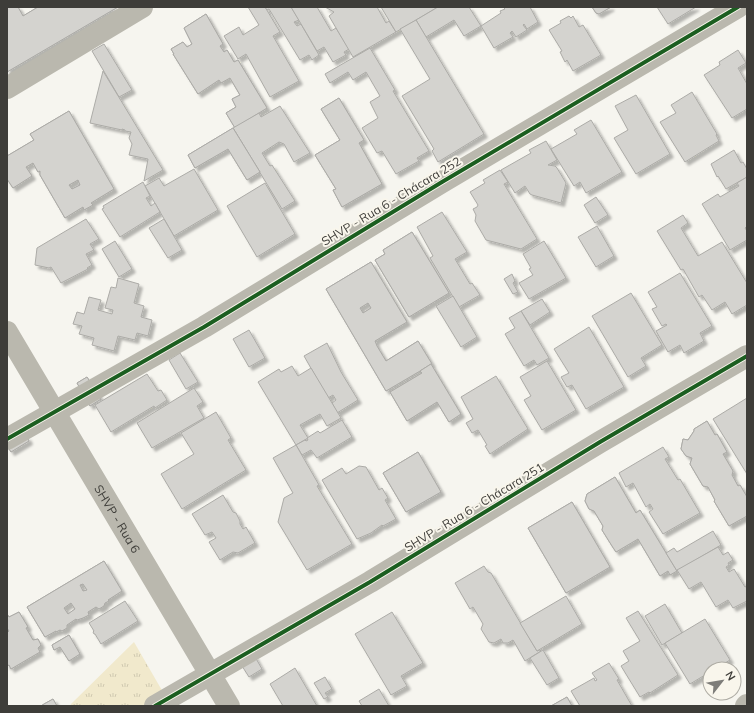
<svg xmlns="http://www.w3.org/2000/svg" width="754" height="713" viewBox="0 0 754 713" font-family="Mulish,sans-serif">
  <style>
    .park { fill: url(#park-tufts) }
    .building { fill: #d4d3cf; stroke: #acaba7; fill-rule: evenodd; filter: url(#shadow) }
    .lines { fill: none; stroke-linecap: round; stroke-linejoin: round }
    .minor { stroke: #bab8ae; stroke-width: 22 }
    .tertiary { stroke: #bab8ae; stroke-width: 22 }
    .cycleway-casing { stroke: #f9f6ec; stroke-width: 6 }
    .cycleway { stroke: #1b5e20; stroke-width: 4 }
    .labels { text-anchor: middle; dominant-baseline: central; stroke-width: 4; stroke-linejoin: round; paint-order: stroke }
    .street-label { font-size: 12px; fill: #3e3d39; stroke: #f9f6ec }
  </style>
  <defs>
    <pattern id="park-tufts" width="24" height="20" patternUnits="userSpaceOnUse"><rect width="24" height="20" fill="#f1e9cc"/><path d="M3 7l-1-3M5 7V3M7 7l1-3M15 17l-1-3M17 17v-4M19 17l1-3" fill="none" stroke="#d0c9b0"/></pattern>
    <filter id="shadow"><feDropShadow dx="3.5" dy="3.5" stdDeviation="1" flood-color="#0004"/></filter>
  </defs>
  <rect width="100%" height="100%" fill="#f6f5ef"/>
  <polygon class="park" points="134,642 171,706 70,706 71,704"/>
  <g class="building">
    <polygon points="7,7 18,7 23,16 38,7 118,7 7,72"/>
    <polygon points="7,7 18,7 23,16 38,7 118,7 7,72"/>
    <polygon points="248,7 265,7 280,32 273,36 299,81 270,97 246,54 238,59 224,36 239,27 243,35 259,25"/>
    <polygon points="265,7 291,7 299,20 294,22 297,26 301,24 319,55 312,60 309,55 300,60 269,9 267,10"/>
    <polygon points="291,7 317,7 331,31 336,28 349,49 344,52 346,55 333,62 324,47 317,51"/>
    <polygon points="325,7 377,7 386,23 389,21 396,32 353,57 329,16 334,12"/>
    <polygon points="381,7 438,7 396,32"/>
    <polygon points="438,7 469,7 481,26 464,36 454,20 426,37 416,20"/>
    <polygon points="503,7 530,7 538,22 527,29 524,24 523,25 527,30 516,37 512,31 510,33 513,37 494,48 481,26 501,13 500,11 505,9"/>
    <polygon points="592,7 611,7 599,14 596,13"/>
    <polygon points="592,7 611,7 599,14 596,13"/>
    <polygon points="657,7 696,7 668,24"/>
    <polygon points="206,14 223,44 220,46 224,52 227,50 234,62 238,60 267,108 235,128 226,113 236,107 232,99 240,95 230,78 221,83 219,80 198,94 173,54 174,54 171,49 183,42 187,47 192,44 184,28"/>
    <polygon points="206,14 223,44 220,46 224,52 227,50 234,62 238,60 267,108 235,128 226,113 236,107 232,99 240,95 230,78 221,83 219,80 198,94 173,54 174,54 171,49 183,42 187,47 192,44 184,28"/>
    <polygon points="569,16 571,18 573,16 579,27 583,25 601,55 573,71 567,60 565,62 560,52 562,51 549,30 561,23 560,21"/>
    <polygon points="416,20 484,134 438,162 432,151 434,149 402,96 430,79 400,29"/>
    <polygon points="104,44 132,90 119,97 92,51"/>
    <polygon points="370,48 395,90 393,91 429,151 417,158 419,161 396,174 382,151 377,153 362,128 378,118 370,102 380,96 366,72 353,80 348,72 330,83 325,74"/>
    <polygon points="738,50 746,63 738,68 747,84 747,109 732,118 704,75 720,65 719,62"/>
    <polygon points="103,71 163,170 144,181 148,159 129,155 132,144 129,138 131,132 125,131 125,130 122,129 122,130 90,123"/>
    <polygon points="692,92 717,134 716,135 719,141 685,162 660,122 676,113 671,105"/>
    <polygon points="636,95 670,154 636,174 614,138 628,130 615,106"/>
    <polygon points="339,98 364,140 359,143 382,184 342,207 333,190 336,189 315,155 340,140 321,109"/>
    <polygon points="339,98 364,140 359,143 382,184 342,207 333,190 336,189 315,155 340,140 321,109"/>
    <polygon points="280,106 310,153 294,162 284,144 279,142 262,153 270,166 272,165 295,201 282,209 233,128 259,113 261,117"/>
    <path d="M69,111L114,189L91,203L93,205L84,210L83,207L65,218L40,175V171L38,172L33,163L26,167L32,176L13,188L7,179V156L34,140L30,134ZM78,180L80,185L72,189L69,185Z"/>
    <path d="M69,111L114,189L91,203L93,205L84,210L83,207L65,218L40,175V171L38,172L33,163L26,167L32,176L13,188L7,179V156L34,140L30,134ZM78,180L80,185L72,189L69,185Z"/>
    <polygon points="591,120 622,172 586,193 580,182 574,186 551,149 577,134 574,130"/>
    <polygon points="233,128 260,172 247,180 228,149 195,168 188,155"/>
    <polygon points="233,128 260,172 247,180 228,149 195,168 188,155"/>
    <polygon points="546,141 557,160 548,165 555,166 557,168 566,183 561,203 532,195 530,194 525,186 515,193 501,170 531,153 529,150"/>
    <polygon points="734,150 741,163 743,162 747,169 747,177 726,189 718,176 717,177 711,164"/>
    <polygon points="194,169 218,210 174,236 145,186 159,178 164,186"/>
    <polygon points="500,170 508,182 504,184 537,239 521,249 486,240 475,221 476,215 473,209 477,207 478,205 470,192 485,183 483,180"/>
    <polygon points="747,177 747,226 745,228 747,231 747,240 730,250 702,204 718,194 720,197 739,186 737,183"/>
    <polygon points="143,182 150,196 146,198 151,206 155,203 160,212 120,237 102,209 104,208 103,206"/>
    <polygon points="265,183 295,234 257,257 227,206"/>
    <polygon points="596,197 608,215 595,223 584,205"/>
    <polygon points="442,212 467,252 455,259 470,284 472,283 480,295 459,307 430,258 433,256 417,227"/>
    <polygon points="683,215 688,223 681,228 698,256 722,242 747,283 747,305 732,314 725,302 712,310 702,295 699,297 683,269 681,270 657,231"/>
    <polygon points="86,219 99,239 90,244 94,250 86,254 92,265 87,268 88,269 61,283 51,267 49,268 35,265 37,248"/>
    <polygon points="164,219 182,250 168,258 149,228"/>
    <polygon points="597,226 614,256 596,267 578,237"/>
    <polygon points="412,232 449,293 409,317 375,260 385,254 383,250"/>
    <polygon points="412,232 449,293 409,317 375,260 385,254 383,250"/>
    <polygon points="115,241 132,269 119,277 102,249"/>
    <polygon points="544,241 566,278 529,299 519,283 533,275 529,269 531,268 523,254"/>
    <path d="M371,262L407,322L375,341L377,346L386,361L418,341L432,364L386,391L326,289ZM368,303L371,308L363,313L360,308Z"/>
    <path d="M371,262L407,322L375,341L377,346L386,361L418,341L432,364L386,391L326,289ZM368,303L371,308L363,313L360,308Z"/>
    <polygon points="680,273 712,326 700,333 704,341 684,353 680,345 668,352 656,331 667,325 666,324 662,326 652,309 657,307 648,292"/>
    <polygon points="512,274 515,281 513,283 518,292 513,294 504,279"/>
    <polygon points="118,278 139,284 134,303 144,306 141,317 152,320 148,336 137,333 135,340 118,336 114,351 92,345 94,338 79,334 82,326 73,324 77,312 84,314 89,297 101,300 98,310 112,314 113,310 105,308 111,287 116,288"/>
    <polygon points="631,293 662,345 641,358 646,366 628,377 592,316"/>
    <polygon points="453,296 477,337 461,347 436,306"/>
    <polygon points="542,299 550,312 530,325 521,311"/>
    <polygon points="521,311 549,358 537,365 534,360 524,366 505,334 515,328 509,318"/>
    <polygon points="589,327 624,387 586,409 572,385 567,387 561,377 569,373 554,349"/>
    <polygon points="249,330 265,358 249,367 233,339"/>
    <polygon points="327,343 341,372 358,400 337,413 332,403 336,400 333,395 328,398 304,356"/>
    <polygon points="180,353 198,382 186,389 169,360"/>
    <polygon points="547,361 576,410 542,430 524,400 531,396 520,377"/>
    <polygon points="431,364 461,414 449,422 437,402 407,421 390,392 422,373 420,371"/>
    <polygon points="431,364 461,414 449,422 437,402 407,421 390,392 422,373 420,371"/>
    <polygon points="292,366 298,376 311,368 341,418 327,426 320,414 300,425 308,438 296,445 258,382 279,369 281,372"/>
    <polygon points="147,374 158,391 161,390 167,400 155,408 154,406 111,432 95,405"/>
    <polygon points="496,376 528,429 490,454 485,446 487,445 478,430 472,433 466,423 473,419 461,397"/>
    <polygon points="87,377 101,399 90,406 77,383"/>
    <polygon points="87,377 101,399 90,406 77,383"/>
    <polygon points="194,388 203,402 197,406 204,418 152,448 137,423"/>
    <polygon points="747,398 747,474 713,419"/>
    <polygon points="216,412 231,438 228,440 246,470 182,509 161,474 194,454 181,433"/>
    <polygon points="342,420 352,437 317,458 311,450 302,455 296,445 305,440 306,441 308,440 307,438 318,431 320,433"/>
    <polygon points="707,421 715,435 717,434 727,452 723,454 733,471 732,475 738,486 740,485 747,497 747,516 729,526 714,501 715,500 708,487 703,486 690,464 692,458 686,456 681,449 683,439 688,440 694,431 694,429"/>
    <polygon points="707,421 715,435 717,434 727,452 723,454 733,471 732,475 738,486 740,485 747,497 747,516 729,526 714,501 715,500 708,487 703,486 690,464 692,458 686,456 681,449 683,439 688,440 694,431 694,429"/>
    <polygon points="27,437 29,441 11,452 8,447"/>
    <polygon points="27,437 29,441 11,452 8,447"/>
    <polygon points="296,445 319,485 317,486 352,544 307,570 278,522 284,498 293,493 273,458"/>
    <polygon points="663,447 669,457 665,459 678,480 680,479 700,513 663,534 649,512 653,509 650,504 646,507 633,483 626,487 619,473"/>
    <polygon points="418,452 441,492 406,512 383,473"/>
    <polygon points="418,452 441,492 406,512 383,473"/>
    <polygon points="359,466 366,467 379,490 382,488 388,498 385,500 396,519 383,526 382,525 371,533 357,539 322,480 342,468 346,474"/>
    <polygon points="615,477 636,513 640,510 677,571 670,575 668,571 660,576 638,539 616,552 612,546 602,530 603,526 594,511 589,509 585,501 587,494"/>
    <polygon points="615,477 636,513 640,510 677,571 670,575 668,571 660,576 638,539 616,552 612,546 602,530 603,526 594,511 589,509 585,501 587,494"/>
    <polygon points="223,495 233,512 236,513 240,521 240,524 243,529 246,527 255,543 238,553 233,552 220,560 209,542 216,538 212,532 205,535 192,514"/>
    <polygon points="572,502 610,567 566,593 528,528"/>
    <polygon points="572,502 610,567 566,593 528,528"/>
    <polygon points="713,531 721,545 677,571 666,553 674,548 677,552"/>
    <polygon points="718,547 723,555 728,552 733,560 728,563 729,565 726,567 729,572 734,569 745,587 747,586 747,601 733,608 728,600 716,607 701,582 689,589 677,570"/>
    <path d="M104,561L122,591L108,600L109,601L105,603L104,606L99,609L96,607L88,612L89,615L83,618L77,620L76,619L67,625V628L62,631L60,630L56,632V631L45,637L27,607ZM83,584L87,590L83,591L80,585ZM71,603L75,609L68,614L64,608Z"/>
    <path d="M104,561L122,591L108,600L109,601L105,603L104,606L99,609L96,607L88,612L89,615L83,618L77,620L76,619L67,625V628L62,631L60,630L56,632V631L45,637L27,607ZM83,584L87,590L83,591L80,585ZM71,603L75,609L68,614L64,608Z"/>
    <polygon points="484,566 488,572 491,573 537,651 540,650 541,651 525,661 513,640 508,643 503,643 501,639 494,643 489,642 481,629 483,624 473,607 470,609 455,583"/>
    <polygon points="566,596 582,624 537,651 520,623"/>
    <polygon points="125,601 138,621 101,644 95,634 94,634 93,632 94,631 89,623"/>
    <polygon points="665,604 682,633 662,645 645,616"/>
    <polygon points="638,611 678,675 650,693 649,692 640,697 621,666 629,661 623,651 640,641 626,618"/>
    <polygon points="19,612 28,627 26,628 33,640 38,639 41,645 38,648 40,652 11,669 9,665 7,666 7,633 9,631 7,628 7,614 9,617"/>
    <polygon points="19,612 28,627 26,628 33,640 38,639 41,645 38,648 40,652 11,669 9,665 7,666 7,633 9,631 7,628 7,614 9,617"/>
    <polygon points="392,612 423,663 401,676 407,686 391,695 355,634"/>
    <polygon points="705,619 730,660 715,669 710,669 710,672 690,684 665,643"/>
    <polygon points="69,635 80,654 69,661 60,647 54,650 52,645"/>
    <polygon points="69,635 80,654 69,661 60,647 54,650 52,645"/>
    <polygon points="543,650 559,678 547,685 530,658"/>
    <polygon points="254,655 262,669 249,677 242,666"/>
    <polygon points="609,663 619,679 617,680 632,706 580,706 571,691 594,678 595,681 597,680 592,673"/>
    <polygon points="295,668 299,675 317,706 283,706 270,684"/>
    <polygon points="325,677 332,689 325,693 328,697 324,699 314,683"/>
    <polygon points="379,689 389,706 362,706 359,701"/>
    <polygon points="567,697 572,706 551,706"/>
    <polygon points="567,697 572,706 551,706"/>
    <polygon points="53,699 57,706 41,706 44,704"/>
    <polygon points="53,699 57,706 41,706 44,704"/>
  </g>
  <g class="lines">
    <g class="minor">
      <polyline points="7,88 142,7"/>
      <polyline points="7,439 204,327 442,182 738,7"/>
      <polyline points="155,706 370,582 600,442 747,356"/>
      <polyline points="746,706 747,705"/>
    </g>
    <path class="tertiary" id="s1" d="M7,332L229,706"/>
    <defs>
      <g id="cycleway">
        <polyline points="7,439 204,327 442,182 738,7"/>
        <polyline points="155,706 370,582 600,442 747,356"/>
      </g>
    </defs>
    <use href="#cycleway" class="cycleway-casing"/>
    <use href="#cycleway" class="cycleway"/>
  </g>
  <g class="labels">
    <g class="street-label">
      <text transform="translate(391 201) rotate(-31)">SHVP - Rua 6 - Chácara 252</text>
      <text transform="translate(474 507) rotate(-31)">SHVP - Rua 6 - Chácara 251</text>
      <text stroke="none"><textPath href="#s1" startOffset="217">SHVP - Rua 6</textPath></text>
    </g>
  </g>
  <rect width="754" height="713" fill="none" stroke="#3e3d39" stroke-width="16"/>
  <g transform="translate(722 681) rotate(59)"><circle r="19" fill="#f9f6ec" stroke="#aeaca4"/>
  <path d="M0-3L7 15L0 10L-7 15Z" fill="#7e7d79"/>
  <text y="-6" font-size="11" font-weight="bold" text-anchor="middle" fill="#3e3d39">N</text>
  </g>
</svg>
